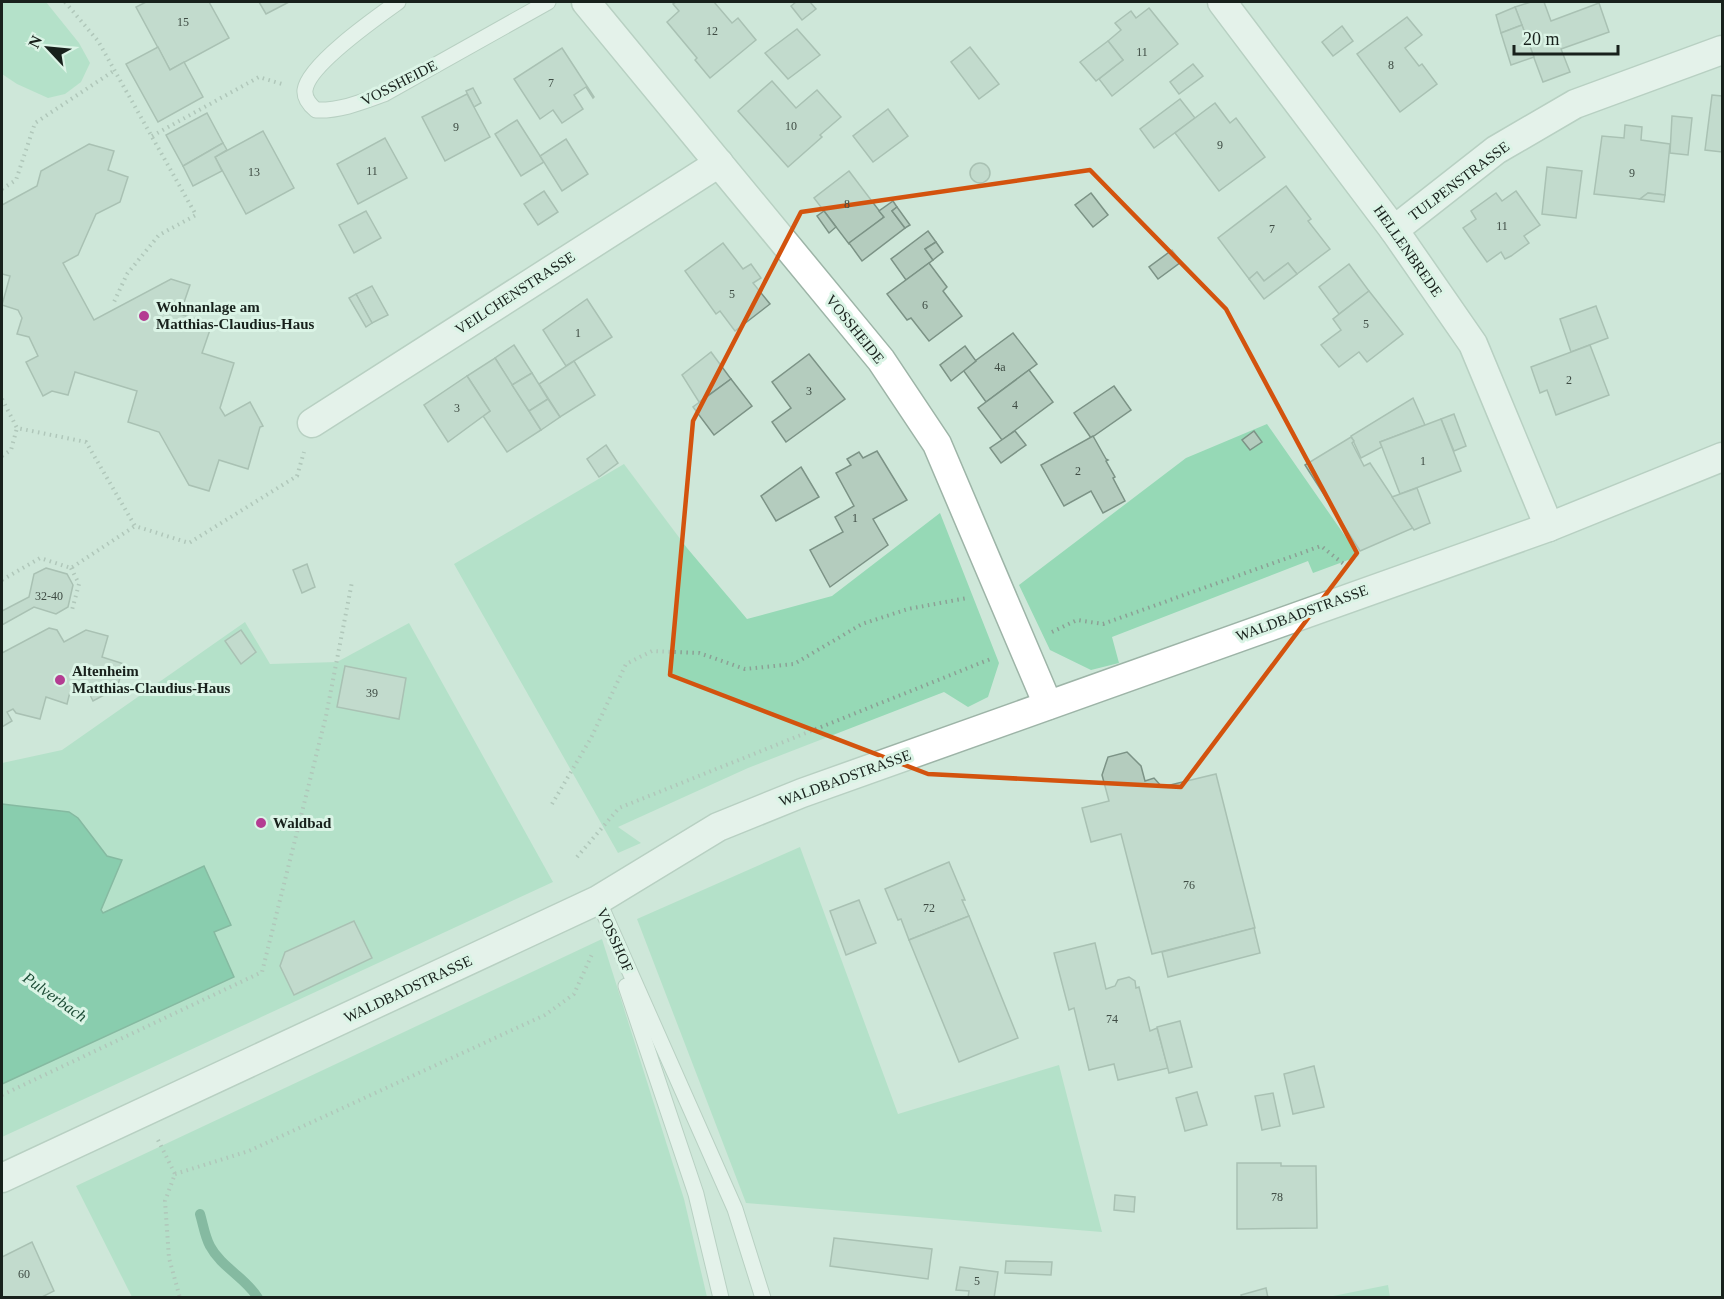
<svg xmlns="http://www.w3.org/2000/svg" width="1724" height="1299" viewBox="0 0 1724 1299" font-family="'Times New Roman',serif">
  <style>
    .green { fill: #96d9b6 }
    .water { fill: #37ad7a; stroke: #2e835e; stroke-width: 1.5 }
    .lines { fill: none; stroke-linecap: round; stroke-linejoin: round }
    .stream { stroke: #2e835e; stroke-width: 10 }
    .building { fill: #b4ccbe; stroke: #7c9386; stroke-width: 1.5 }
    .service-casing { stroke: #9db4a7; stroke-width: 17 }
    .minor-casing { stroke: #9db4a7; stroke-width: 31 }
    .path { stroke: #8ca095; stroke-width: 4; stroke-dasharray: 1.5 4.5; stroke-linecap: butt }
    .service { stroke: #fff; stroke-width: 15 }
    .minor { stroke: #fff; stroke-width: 28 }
    .marked { fill: none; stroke: #d3530e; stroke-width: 4.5; stroke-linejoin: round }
    .poi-dot { fill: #b43c92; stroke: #dbf4e6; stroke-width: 2 }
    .labels { text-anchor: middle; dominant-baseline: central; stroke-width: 6; stroke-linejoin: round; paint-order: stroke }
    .number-label { font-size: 12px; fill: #3f4c44 }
    .street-label { font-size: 15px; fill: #18211c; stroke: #dbf4e6 }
    .poi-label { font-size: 15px; font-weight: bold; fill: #18211c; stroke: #dbf4e6; text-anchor: start }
    .water-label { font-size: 16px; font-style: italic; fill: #1c4b35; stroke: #dbf4e6 }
  </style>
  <rect width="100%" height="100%" fill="#cee7d9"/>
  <g class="green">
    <polygon points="2,2 46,2 79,43 90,63 81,82 65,94 48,98 17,84 2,74"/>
    <polygon points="1267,424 1359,556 1313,573 1308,561 1112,637 1119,663 1091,670 1050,650 1019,585 1186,458"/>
    <polygon points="624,464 687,548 747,619 832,596 940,513 999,663 988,697 968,707 944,692 748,768 618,827 641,843 618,853 454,564"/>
    <polygon points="245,622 270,664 337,662 409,623 553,882 2,1137 2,763 62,750"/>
    <polygon points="800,847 898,1114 1059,1065 1102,1232 746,1203 637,919"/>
    <polygon points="602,939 684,1199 707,1297 132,1297 76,1186"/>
    <polygon points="1388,1285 1390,1297 1328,1297"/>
  </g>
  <polygon class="water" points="2,804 69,812 78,818 107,856 122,860 101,910 103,913 204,866 231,925 214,932 234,977 2,1084"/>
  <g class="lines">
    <path class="stream" d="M200,1214C203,1224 205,1237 210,1246C221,1267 246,1278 258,1298"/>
  </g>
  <g class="building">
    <polygon points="146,2 209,2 229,38 170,70 136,7"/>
    <polygon points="259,2 289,2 266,14"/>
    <polygon points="676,2 714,2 732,23 738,18 756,40 710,78 695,60 697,58 667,22 679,11 673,4"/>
    <polygon points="796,2 810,2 816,9 802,20 791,6"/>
    <polygon points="1531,2 1544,2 1551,21 1599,3 1609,32 1561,49 1570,72 1543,82 1515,7"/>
    <polygon points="1515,7 1522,25 1501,33 1496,15"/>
    <polygon points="1149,8 1178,44 1112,96 1099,79 1123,60 1108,41 1121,30 1115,23 1131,11 1136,18"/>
    <polygon points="1407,17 1422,35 1405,48 1419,66 1422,64 1437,84 1400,112 1357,54"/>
    <polygon points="1522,25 1534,57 1511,65 1501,33"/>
    <polygon points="1342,26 1353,41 1333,56 1322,42"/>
    <polygon points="797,29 820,55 788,79 765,53"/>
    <polygon points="1108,41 1123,60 1096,81 1080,62"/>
    <polygon points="158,47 170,70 184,62 203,97 158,122 126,64"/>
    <polygon points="970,47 999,84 979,99 951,62"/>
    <polygon points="562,48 594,97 593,98 586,87 574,95 583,109 562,123 553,110 540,119 514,79"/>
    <polygon points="1193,64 1203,76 1179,94 1170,82"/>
    <polygon points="772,81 796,108 817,90 841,117 820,135 822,137 788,167 738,111"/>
    <polygon points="473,88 481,103 474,107 466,91"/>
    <polygon points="467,94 490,137 445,161 422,117"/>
    <polygon points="1712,95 1722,96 1722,152 1705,150"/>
    <polygon points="1180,99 1195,118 1154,148 1140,129"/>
    <polygon points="1215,103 1230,123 1236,118 1265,157 1219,191 1175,133"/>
    <polygon points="888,109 908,136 873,162 853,136"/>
    <polygon points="207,113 223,143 183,166 166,135"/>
    <polygon points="1672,116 1692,118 1688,155 1670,153"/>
    <polygon points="517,120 544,162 521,176 495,134"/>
    <polygon points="1625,125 1642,127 1641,140 1670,144 1665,195 1648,193 1640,199 1594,194 1602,136 1624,138"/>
    <polygon points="263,131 294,188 246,214 215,157"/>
    <polygon points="385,138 407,178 358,204 337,164"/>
    <polygon points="566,139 588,174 562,191 540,156"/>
    <polygon points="223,143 227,150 215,157 222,171 193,186 183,166"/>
    <polygon points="89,144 114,151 108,170 128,177 120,202 96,214 78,255 63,263 94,320 171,279 190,285 180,314 212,324 202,353 234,363 220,408 225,416 250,402 263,426 260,427 248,469 219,460 209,491 189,485 159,432 128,422 137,391 75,372 68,395 52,391 43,396 26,362 38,356 29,337 17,334 22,318 18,310 2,305 10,276 2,274 2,205 37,186 41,171"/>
    <circle cx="980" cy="173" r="10"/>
    <polygon points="1547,167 1582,171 1576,218 1542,214"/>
    <polygon points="849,171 884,217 849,244 814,198"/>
    <polygon points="1286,186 1311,219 1308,221 1330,249 1297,274 1288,263 1264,281 1257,272 1249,279 1218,238"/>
    <polygon points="544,191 558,212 538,225 524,204"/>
    <polygon points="1516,191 1540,225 1524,236 1529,243 1511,256 1505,259 1501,252 1487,262 1463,228 1476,219 1471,211 1496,193 1502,201"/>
    <polygon points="1091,193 1108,215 1093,227 1075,205"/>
    <polygon points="1648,193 1665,195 1664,202 1640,199"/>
    <polygon points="893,201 897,207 892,211 905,228 862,261 849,243 884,217 879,211"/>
    <polygon points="897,207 910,225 905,228 892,211"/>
    <polygon points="366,211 381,238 354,253 339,225"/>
    <polygon points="824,211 836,227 829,233 817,216"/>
    <polygon points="928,231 936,242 925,249 933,260 906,280 891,259"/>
    <polygon points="936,242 943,252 933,260 925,249"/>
    <polygon points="723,243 743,269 751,264 761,278 753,283 770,304 735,331 720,311 716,314 685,271"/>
    <polygon points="1172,250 1181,262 1158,279 1149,267"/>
    <polygon points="929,263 947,287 943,291 962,316 929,341 911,318 907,320 887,294"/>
    <polygon points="1288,263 1297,274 1264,299 1249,279 1257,272 1264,281"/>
    <polygon points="1349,264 1369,291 1339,314 1319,287"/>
    <polygon points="372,286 388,315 372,323 356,294"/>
    <polygon points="1369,291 1403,334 1367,362 1359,352 1339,367 1321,345 1341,330 1333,319"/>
    <polygon points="356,294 372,323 366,327 349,298"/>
    <polygon points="587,299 612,337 566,366 543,330"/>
    <polygon points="1596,306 1608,338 1571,352 1560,319"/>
    <polygon points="1013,333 1037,364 986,402 963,370"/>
    <polygon points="514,345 532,373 512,385 495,358"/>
    <polygon points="1590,345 1609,395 1556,415 1547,390 1540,393 1531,367"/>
    <polygon points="965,346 976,361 951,381 940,365"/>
    <polygon points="711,352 731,379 699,402 682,375"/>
    <polygon points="809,354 845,399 786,442 772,422 791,408 772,382"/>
    <polygon points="495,358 541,430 507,452 483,416 490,411 467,376"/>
    <polygon points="574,361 595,395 560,417 539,384"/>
    <polygon points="1029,370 1053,402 1002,440 978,408"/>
    <polygon points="532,373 548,399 529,411 512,385"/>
    <polygon points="467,376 490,411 448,442 424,405"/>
    <polygon points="731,379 752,406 714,435 693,407"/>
    <polygon points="1114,386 1131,410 1091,438 1074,413"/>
    <polygon points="1413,398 1425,425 1380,442 1382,447 1361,458 1351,436"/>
    <polygon points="548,399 560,417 541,430 529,411"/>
    <polygon points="1454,414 1466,446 1454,451 1441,419"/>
    <polygon points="1441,419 1461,471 1400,494 1380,442"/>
    <polygon points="1015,431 1026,445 1001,463 990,448"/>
    <polygon points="1254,431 1262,442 1250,450 1242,440"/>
    <polygon points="1093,436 1106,459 1108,460 1106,461 1115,477 1113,478 1125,501 1103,513 1091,491 1064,506 1041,465"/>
    <polygon points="1351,437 1354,441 1352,443 1364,466 1370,463 1413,528 1360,551 1305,465"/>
    <polygon points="606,445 618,463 599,477 587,459"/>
    <polygon points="877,451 907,500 873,519 888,545 830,587 810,550 843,532 835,517 854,506 836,473 851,465 847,459 859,452 863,458"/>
    <polygon points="801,467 819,497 776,521 761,496"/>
    <polygon points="1417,488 1430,523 1414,530 1392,497"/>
    <polygon points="307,564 315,587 302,593 293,570"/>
    <polygon points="46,568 67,574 73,585 68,607 56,614 34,607 2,625 2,611 29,597 34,574"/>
    <polygon points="49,628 57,630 64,642 86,630 108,636 102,657 124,664 117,688 93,701 88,691 80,695 70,692 67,704 46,697 40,719 16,713 13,709 7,712 12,721 2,727 2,653"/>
    <polygon points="241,630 256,652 241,664 225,641"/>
    <polygon points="345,666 406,678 399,719 337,707"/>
    <polygon points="1127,752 1141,766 1145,781 1154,778 1162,787 1216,774 1255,928 1152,954 1121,834 1091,842 1082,808 1109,801 1102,775 1108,757"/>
    <polygon points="949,862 965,900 962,900 969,916 909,940 901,919 898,920 885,889"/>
    <polygon points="859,900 876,943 846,955 830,911"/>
    <polygon points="969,916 1018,1038 959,1062 909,940"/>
    <polygon points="354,921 372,958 294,995 280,966 285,952"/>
    <polygon points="1254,928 1260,953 1168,977 1162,952"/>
    <polygon points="1095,943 1106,989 1115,986 1118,980 1129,977 1135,981 1136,988 1139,987 1150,1031 1157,1028 1168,1068 1118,1080 1114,1064 1089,1070 1074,1008 1069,1010 1054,953"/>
    <polygon points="1180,1021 1192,1067 1169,1073 1157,1027"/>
    <polygon points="1314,1066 1324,1107 1293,1114 1284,1074"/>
    <polygon points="1197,1092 1207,1125 1185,1131 1176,1098"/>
    <polygon points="1273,1093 1280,1126 1262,1130 1255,1096"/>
    <polygon points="1237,1163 1281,1163 1281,1166 1316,1166 1317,1228 1237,1229"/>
    <polygon points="1115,1195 1135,1197 1134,1212 1114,1210"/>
    <polygon points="834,1238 932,1249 928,1279 830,1266"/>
    <polygon points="32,1242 54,1291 40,1298 2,1298 2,1257"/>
    <polygon points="1006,1261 1052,1262 1051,1275 1005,1273"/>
    <polygon points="960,1267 998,1272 994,1298 968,1298 969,1291 956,1290"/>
    <polygon points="1266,1288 1268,1298 1242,1298 1241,1295"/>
  </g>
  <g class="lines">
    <defs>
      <g id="service">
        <path d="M398,2C377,17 308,65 305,90C304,99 310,105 316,110C340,111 362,102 384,94L548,2"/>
        <polyline points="598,900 735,1209 763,1298"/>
        <polyline points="626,986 696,1194 721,1298"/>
      </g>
      <g id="minor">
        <polyline points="586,2 881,360 937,444 1048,705"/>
        <polyline points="1222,2 1394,230 1473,344 1549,527"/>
        <polyline points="1394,230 1496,150 1575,104 1722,50"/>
        <polyline points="312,423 719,163"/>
        <polyline points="2,1178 598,900 718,827 802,793 1549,527 1722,457"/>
      </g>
    </defs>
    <use href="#service" class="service-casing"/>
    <use href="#minor" class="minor-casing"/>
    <g class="path">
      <polyline points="65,2 98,41 196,215 159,235 127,274 114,302"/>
      <polyline points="152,136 259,77 282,84"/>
      <polyline points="2,189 16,180 35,123 115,70"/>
      <polyline points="2,399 17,428 86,442 135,526 189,543 297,476 304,452"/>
      <polyline points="2,456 11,450 17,428"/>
      <polyline points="71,568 79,584 72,610"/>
      <polyline points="2,580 40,558 71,568 135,526"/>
      <polyline points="1052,632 1077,620 1103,624 1321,546 1345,565"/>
      <polyline points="552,804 591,738 626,664 652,651 699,653 745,669 794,664 862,624 908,609 967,598"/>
      <polyline points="577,857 619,808 993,658"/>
      <polyline points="2,1095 262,972 326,716 352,582"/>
      <polyline points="158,1140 175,1174 165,1201 169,1258 180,1298"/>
      <polyline points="175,1174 249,1151 545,1015 574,994 593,952"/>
    </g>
    <use href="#service" class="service"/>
    <use href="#minor" class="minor"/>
  </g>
  <path d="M0 0H1724V1299H0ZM1090,170L1226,309L1357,553L1181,787L928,774L670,675L693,421L801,212Z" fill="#cee7d9" fill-opacity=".55" fill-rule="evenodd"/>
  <path class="marked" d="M1090,170L1226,309L1357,553L1181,787L928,774L670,675L693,421L801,212Z"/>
  <g class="poi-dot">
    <circle cx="144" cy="316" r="6"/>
    <circle cx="60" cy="680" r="6"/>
    <circle cx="261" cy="823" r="6"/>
  </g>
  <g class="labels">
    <g class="number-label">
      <text x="183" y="22">15</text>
      <text x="712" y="31">12</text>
      <text x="1142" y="52">11</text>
      <text x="1391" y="65">8</text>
      <text x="551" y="83">7</text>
      <text x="791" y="126">10</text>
      <text x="456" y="127">9</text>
      <text x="1220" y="145">9</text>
      <text x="372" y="171">11</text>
      <text x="254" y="172">13</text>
      <text x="1632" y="173">9</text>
      <text x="847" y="204">8</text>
      <text x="1502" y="226">11</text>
      <text x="1272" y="229">7</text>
      <text x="732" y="294">5</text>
      <text x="925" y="305">6</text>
      <text x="1366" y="324">5</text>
      <text x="578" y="333">1</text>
      <text x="1000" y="367">4a</text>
      <text x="1569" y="380">2</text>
      <text x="809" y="391">3</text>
      <text x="1015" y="405">4</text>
      <text x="457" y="408">3</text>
      <text x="1423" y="461">1</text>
      <text x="1078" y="471">2</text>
      <text x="855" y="518">1</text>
      <text x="49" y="596">32-40</text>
      <text x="372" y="693">39</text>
      <text x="1189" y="885">76</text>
      <text x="929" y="908">72</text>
      <text x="1112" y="1019">74</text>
      <text x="1277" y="1197">78</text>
      <text x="24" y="1274">60</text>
      <text x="977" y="1281">5</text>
    </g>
    <g class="street-label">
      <text transform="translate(399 83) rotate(-27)">VOSSHEIDE</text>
      <text transform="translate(1459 181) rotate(-37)">TULPENSTRASSE</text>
      <text transform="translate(1408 251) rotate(55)">HELLENBREDE</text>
      <text transform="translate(515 293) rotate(-33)">VEILCHENSTRASSE</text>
      <text transform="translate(855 329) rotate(51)">VOSSHEIDE</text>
      <text transform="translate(1302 613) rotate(-20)">WALDBADSTRASSE</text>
      <text transform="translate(845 778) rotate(-20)">WALDBADSTRASSE</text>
      <text transform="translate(615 940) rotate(66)">VOSSHOF</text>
      <text transform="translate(408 989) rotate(-25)">WALDBADSTRASSE</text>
    </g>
    <g class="poi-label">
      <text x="156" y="307">Wohnanlage am<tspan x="156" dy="17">Matthias-Claudius-Haus</tspan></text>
      <text x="72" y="671">Altenheim<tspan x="72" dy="17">Matthias-Claudius-Haus</tspan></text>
      <text x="273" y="823">Waldbad</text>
    </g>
    <g class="water-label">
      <text transform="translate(55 997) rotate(35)">Pulverbach</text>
    </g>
  </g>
  <rect width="1724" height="1299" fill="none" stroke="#18211c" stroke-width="6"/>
  <g transform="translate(48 48) rotate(296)" stroke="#dbf4e6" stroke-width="4.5" paint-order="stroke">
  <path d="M0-4.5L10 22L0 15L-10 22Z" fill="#18211c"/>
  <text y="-9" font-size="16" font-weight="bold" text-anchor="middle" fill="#18211c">N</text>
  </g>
  <path d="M1514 45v9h104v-9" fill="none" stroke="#18211c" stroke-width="3"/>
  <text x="1523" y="45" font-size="18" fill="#18211c" stroke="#dbf4e6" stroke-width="4.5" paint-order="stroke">20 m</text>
</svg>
